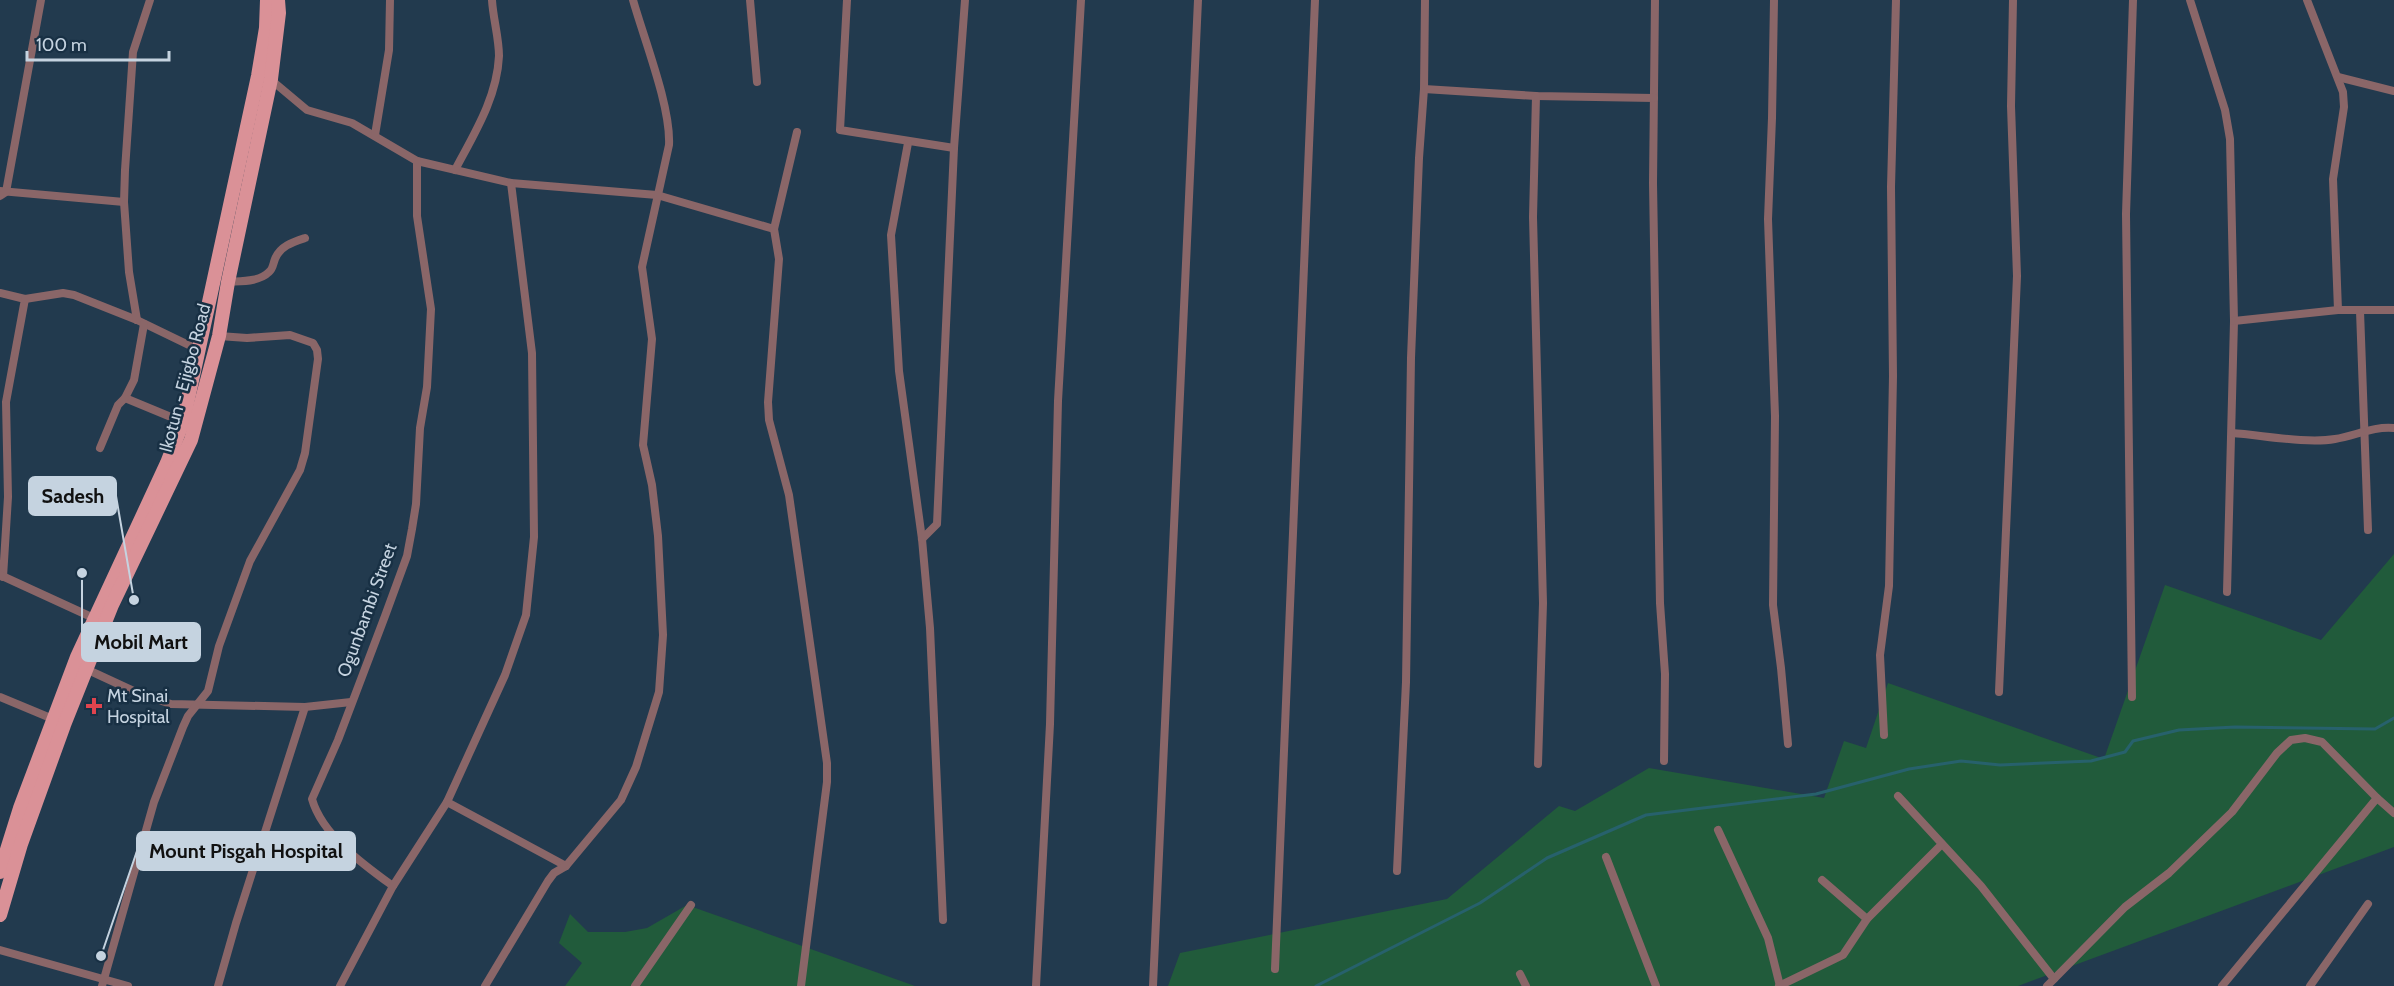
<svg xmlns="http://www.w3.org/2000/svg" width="2394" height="986" viewBox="0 0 2394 986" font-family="Cabin,sans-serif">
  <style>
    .green { fill: #215b3b }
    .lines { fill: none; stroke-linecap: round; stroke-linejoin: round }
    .stream { stroke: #27616c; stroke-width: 3 }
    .minor { stroke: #8a6668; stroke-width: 8 }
    .primary { stroke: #da9197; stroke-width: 14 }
    .health-dot { fill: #e0444e; stroke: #183044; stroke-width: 2 }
    .labels { text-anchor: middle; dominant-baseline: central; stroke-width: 5; stroke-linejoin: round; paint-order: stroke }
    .street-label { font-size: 18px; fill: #c5d3e0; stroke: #183044 }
    .poi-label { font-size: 18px; fill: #c5d3e0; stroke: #183044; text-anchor: start }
    .leader { fill: none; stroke: #c5d3e0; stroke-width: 2 }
    .callout-dot { fill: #c5d3e0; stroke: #183044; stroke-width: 2 }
    .callout { fill: #c5d3e0; stroke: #c5d3e0; stroke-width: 2 }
    .callout-label { font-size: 20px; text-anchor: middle; font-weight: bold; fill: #111 }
  </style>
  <rect width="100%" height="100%" fill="#223a4e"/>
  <g class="green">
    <polygon points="2394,554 2394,847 2018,986 1168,986 1180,953 1447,899 1559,806 1575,811 1649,768 1824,798 1844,741 1866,748 1888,683 2104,759 2165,585 2321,640"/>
    <polygon points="687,905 915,986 565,986 582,963 559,943 570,914 588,932 625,932 647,928"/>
  </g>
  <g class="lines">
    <polyline class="stream" points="1316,986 1480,903 1547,858 1646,815 1816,794 1909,769 1961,761 2000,765 2091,761 2125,752 2133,741 2179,730 2235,727 2375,729 2394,718"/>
    <g class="minor">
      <polyline points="750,0 757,82"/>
      <polyline points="847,0 840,130 954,148"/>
      <polyline points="1655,0 1653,183 1660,603 1665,674 1664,761"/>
      <polyline points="1774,0 1772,118 1768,219 1775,416 1773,605 1781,668 1788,744"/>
      <polyline points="2190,0 2225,110 2230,139 2234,321 2227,592"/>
      <polyline points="2307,0 2343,92 2344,107 2333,179 2338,310"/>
      <polyline points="2338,77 2394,91"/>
      <polyline points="270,79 307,110 352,123 417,161 511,183 657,195 774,229"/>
      <polyline points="1424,89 1536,96 1654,98"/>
      <polyline points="1536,96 1533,217 1543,603 1538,764"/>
      <polyline points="797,132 774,229 779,259 768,402 769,420 789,495 827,763 827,782 801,986"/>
      <polyline points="375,135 389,50 390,0"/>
      <polyline points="908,143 891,235 899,371 922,539 930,628 943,920"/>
      <path d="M455,170C474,134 497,98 499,56C499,38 493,18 492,0"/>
      <polyline points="0,191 124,202"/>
      <polyline points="0,196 6,192 41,0"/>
      <path d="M228,282C241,281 259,282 269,272C273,269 273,264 275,259C280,246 293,242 305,238"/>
      <polyline points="0,293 25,299 6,402 8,497 3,577"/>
      <polyline points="25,299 63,293 74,295 137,320 199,350"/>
      <polyline points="2360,311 2368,530"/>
      <polyline points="137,320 129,272 124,202 125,170 133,52 150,0"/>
      <polyline points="2234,321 2338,310 2394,310"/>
      <polyline points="144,324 134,380 125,398 183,422"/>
      <path d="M2232,433C2262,435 2306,444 2335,439C2355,436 2373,426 2394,428"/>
      <polyline points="100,448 118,405 125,398"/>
      <polyline points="922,539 937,524 954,148 965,0"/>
      <polyline points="0,575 98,620"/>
      <polyline points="86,669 140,694 171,704 305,707 351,702"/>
      <polyline points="1999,692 2017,276 2011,106 2013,0"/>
      <polyline points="0,697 53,719"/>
      <polyline points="2132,697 2126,214 2133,0"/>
      <polyline points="1884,735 1880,655 1889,586 1893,376 1891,187 1896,0"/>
      <polyline points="1898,796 1981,886 2054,979 2047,986"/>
      <polyline points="447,802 566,866"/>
      <polyline points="1718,830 1768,938 1780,986"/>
      <polyline points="1606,857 1656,986"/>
      <polyline points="1397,871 1406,682 1411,358 1419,158 1424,89 1425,0"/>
      <polyline points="1822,880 1867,919"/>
      <path d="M393,886C364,865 322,835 312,799L338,740L385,616L407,556L412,529L416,504L420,428L427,387L431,309L417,216V161"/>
      <polyline points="0,950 128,986"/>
      <polyline points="1275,969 1315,0"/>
      <polyline points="1520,974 1526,986"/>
      <polyline points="2054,979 2125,907 2169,873 2232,812 2277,753 2291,740 2305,738 2322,742 2377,798"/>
      <polyline points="102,986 154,802 183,727 188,716 208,691 219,646 250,561 300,470 305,453 318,359 317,350 313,343 290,335 247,338 219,336"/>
      <polyline points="218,986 236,923 305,707"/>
      <polyline points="340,986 393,886 447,802 505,675 526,615 534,537 532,353 511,183"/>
      <path d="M485,986L548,881L554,873L566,866L621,800L636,767L659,692L663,635L658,536L652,485L643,445L652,339L642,267L669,145C671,107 644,39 633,0"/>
      <polyline points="635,986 691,905"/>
      <polyline points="1036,986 1050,724 1058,401 1081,0"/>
      <polyline points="1153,986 1198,0"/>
      <polyline points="1779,986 1843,955 1867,919 1942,844"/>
      <polyline points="2222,986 2377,798 2394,813"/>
      <polyline points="2310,986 2368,904"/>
    </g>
    <g class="primary">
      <polyline points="0,872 20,808 77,657 167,463 183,422 258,76 266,28 267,0"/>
      <polyline points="0,915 21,844 64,725 112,605 191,440 219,336 228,282 271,79 279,13 278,0"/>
    </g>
  </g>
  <path class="health-dot" d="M91 697h6v6h6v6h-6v6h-6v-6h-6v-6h6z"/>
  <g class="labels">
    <g class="street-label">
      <text transform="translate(185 378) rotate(-75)">Ikotun - Ejigbo Road</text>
      <text transform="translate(367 610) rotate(-70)">Ogunbambi Street</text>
    </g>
    <g class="poi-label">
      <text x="107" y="696">Mt Sinai<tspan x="107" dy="21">Hospital</tspan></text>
    </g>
  </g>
  <path class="leader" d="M134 600L116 496M82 573L82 642M101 956L137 851"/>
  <g class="callout-dot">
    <circle cx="134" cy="600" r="6"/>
    <circle cx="82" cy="573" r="6"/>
    <circle cx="101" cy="956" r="6"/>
  </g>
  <g class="callout">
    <rect x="29" y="477" width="87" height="38" rx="6"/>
    <rect x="82" y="623" width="118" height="38" rx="6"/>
    <rect x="137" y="832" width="218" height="38" rx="6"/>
  </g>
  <g class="callout-label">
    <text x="73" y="503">Sadesh</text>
    <text x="141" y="649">Mobil Mart</text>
    <text x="246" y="858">Mount Pisgah Hospital</text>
  </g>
  <path d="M27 51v9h142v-9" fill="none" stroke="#c5d3e0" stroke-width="3"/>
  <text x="36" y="51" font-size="18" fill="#c5d3e0" stroke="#183044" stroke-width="4.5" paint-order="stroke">100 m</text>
</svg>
